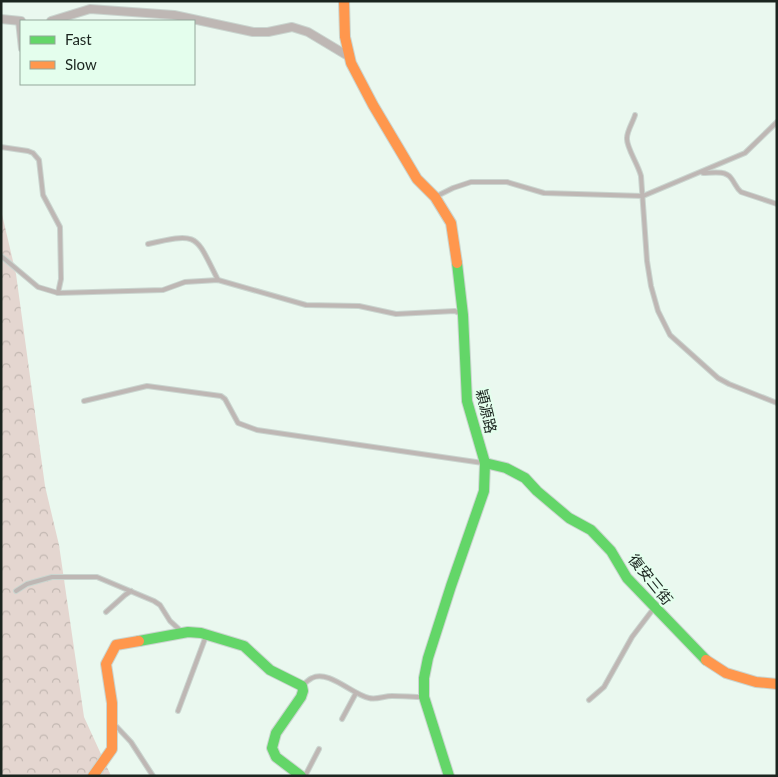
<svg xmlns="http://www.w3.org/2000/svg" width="778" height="777" viewBox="0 0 778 777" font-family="Lato,'Noto Sans TC',sans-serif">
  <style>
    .forest { fill: url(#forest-crowns) }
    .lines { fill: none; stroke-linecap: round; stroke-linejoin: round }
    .lane-casing { stroke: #cad5cf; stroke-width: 6 }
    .street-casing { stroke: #cad5cf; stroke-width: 10 }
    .fast-casing { stroke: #cad5cf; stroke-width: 12 }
    .slow-casing { stroke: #cad5cf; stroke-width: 12 }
    .lane { stroke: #beb7b4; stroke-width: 4 }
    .street { stroke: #beb7b4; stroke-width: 8 }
    .fast { stroke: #63d668; stroke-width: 10 }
    .slow { stroke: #ff974d; stroke-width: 10 }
    .labels { text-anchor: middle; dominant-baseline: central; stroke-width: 4.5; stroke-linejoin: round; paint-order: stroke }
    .street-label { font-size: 15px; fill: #1b251f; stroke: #e4feed }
  </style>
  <defs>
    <pattern id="forest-crowns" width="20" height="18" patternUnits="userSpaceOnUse" patternTransform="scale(1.25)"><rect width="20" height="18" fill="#e4d6d0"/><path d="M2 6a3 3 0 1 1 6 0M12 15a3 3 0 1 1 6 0" fill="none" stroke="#c3b8b2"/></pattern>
  </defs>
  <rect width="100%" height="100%" fill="#eaf8ef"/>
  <polygon class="forest" points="1,210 16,274 45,486 59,545 84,717 111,776 1,776"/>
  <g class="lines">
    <defs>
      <g id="lane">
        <polyline points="18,21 21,49"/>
        <path d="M635,115C633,122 627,131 627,138C626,147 638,164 641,176L647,261L651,286L658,311L670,335L718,378L729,384L777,403"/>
        <polyline points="1,147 28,151 33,153 39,160 43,195 60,227 61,279 58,293"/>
        <path d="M703,173C712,173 725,170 731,178C735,183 736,188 741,192L777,204"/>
        <polyline points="437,196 453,188 471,182 507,182 544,193 643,196 745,153 777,122"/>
        <path d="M148,244C200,232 195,235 218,280"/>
        <polyline points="1,256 38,287 58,293 163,290 185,282 218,280 306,305 359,306 396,314 455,311 461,314"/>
        <polyline points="84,401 147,386 221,396 225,399 238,423 257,430 483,463"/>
        <polyline points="16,591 27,584 52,577 97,577 154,601 160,605 170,621 181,631"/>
        <polyline points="106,612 125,595 131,591"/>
        <path d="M302,686C305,683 308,680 312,678C328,669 353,695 369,698C377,700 384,696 392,696C403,696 413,697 424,697"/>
        <polyline points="589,700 604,687 632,637 654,608"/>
        <polyline points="178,711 206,636"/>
        <polyline points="342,719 356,693"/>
        <polyline points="115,725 131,742 153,776"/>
        <polyline points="305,776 319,749"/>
      </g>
      <g id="street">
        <polyline points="1,19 21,21"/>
        <polyline points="51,21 90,9 174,15 253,32 268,32 292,27 308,32 348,56"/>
      </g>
      <g id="fast">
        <polyline points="485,463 506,468 525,478 537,491 569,518 591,530 611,551 627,578 706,660"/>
        <polyline points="139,641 188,632 201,633 244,646 270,670 302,686 303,691 301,697 276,733 272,748 276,757 301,776"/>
        <polyline points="449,776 424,697 424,678 428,658 451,586 484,491 485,463 467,401 463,315 457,263"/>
      </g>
      <g id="slow">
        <polyline points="344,1 345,37 351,63 373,105 417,179 435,197 451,223 457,263"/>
        <polyline points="706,660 726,673 756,682 777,684"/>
        <polyline points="93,776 112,749 112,703 106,664 116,645 139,641"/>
      </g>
    </defs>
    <use href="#lane" class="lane-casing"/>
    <use href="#street" class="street-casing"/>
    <use href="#fast" class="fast-casing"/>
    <use href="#slow" class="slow-casing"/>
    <use href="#lane" class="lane"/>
    <use href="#street" class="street"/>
    <use href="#fast" class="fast"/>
    <use href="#slow" class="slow"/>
  </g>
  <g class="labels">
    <g class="street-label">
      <text transform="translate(487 411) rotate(77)">穎源路</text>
      <text transform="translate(651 579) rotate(51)">復安三街</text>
    </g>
  </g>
  <rect width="778" height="777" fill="none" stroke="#1b251f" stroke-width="5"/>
  <rect x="20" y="20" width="175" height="65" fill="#e4feed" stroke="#94a79b"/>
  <rect x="30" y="36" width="25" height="8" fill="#63d668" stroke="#94a79b"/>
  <text x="65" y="45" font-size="15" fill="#1b251f">Fast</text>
  <rect x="30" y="61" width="25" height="8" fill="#ff974d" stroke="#94a79b"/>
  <text x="65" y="70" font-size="15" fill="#1b251f">Slow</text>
</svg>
